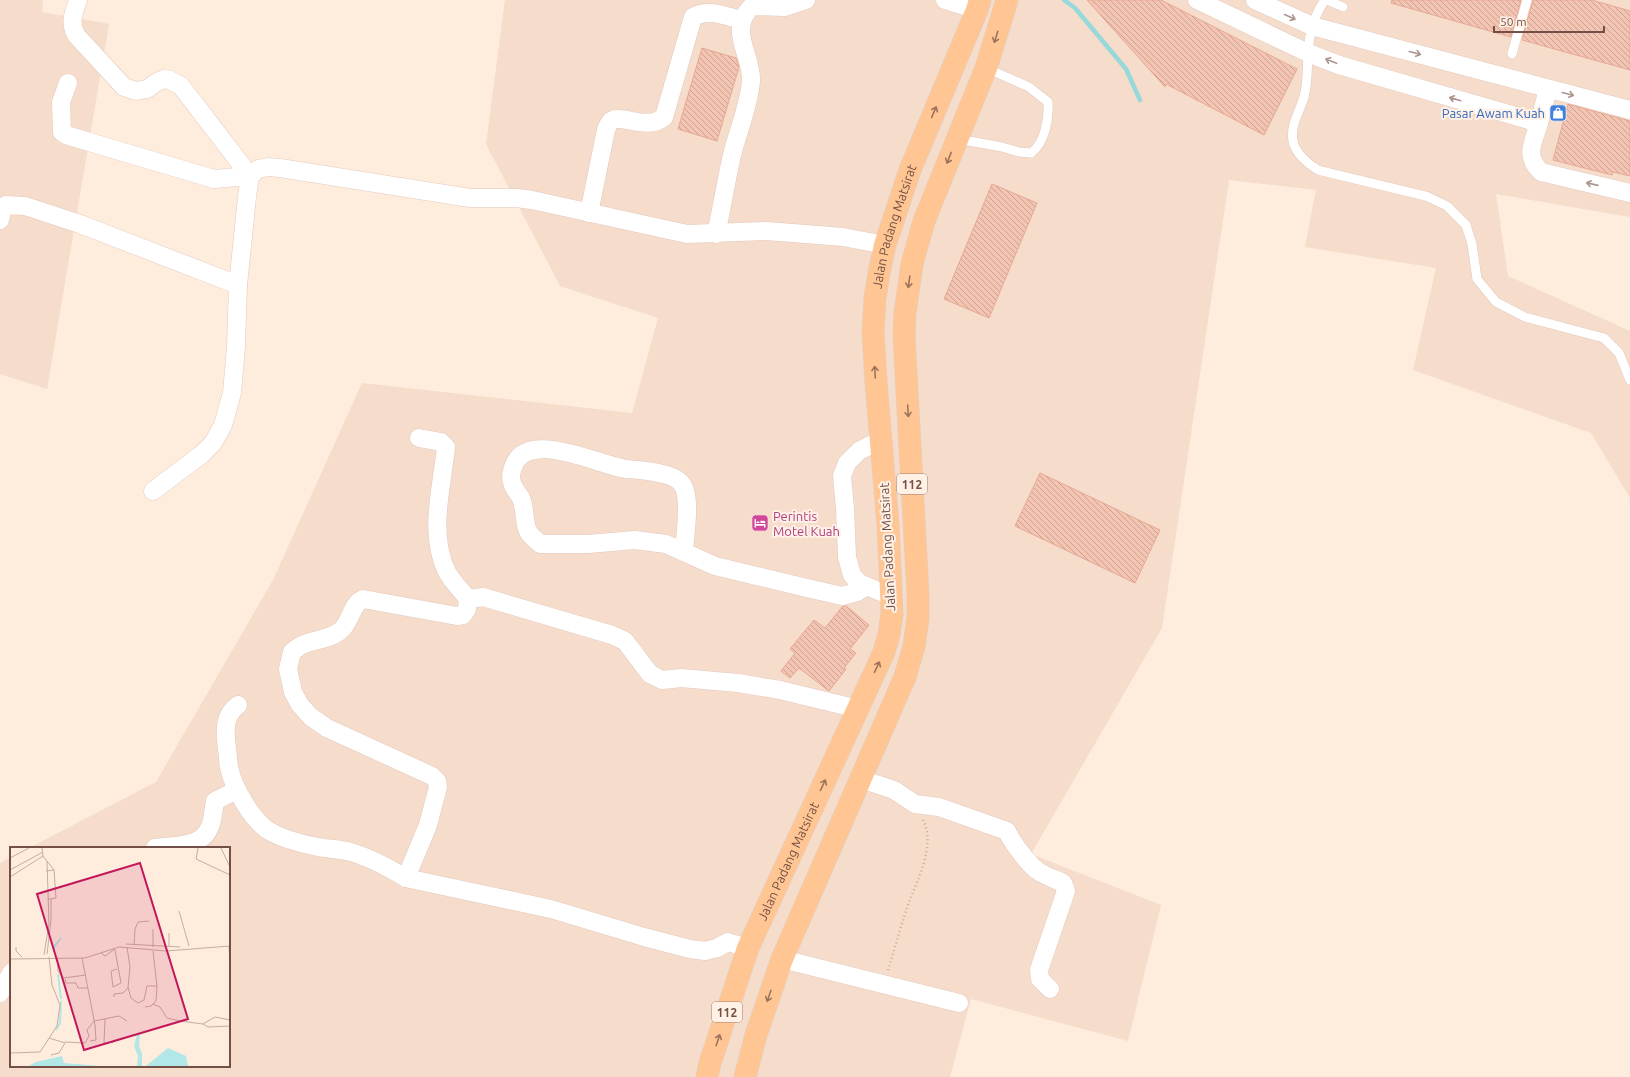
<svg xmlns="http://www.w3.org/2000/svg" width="1630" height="1077" viewBox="0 0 1630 1077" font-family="Ubuntu,sans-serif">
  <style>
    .residential { fill: #f5dccb }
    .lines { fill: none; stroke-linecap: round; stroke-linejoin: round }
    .stream { stroke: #97d9da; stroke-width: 4.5 }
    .building { fill: url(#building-back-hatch); stroke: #e8a793 }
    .lane-casing { stroke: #e4c9bc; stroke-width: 10 }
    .street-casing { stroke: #e4c9bc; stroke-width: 19 }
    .primary-casing { stroke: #dbd1cf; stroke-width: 23 }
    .path { stroke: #d9a797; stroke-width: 2.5; stroke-dasharray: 1 3; stroke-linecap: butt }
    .lane { stroke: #fff; stroke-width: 9 }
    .street { stroke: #fff; stroke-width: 18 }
    .primary { stroke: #ffc693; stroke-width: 22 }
    .oneway { stroke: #ac958f }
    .oneway2 { stroke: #9e735c }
    .labels { text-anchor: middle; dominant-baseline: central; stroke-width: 4; stroke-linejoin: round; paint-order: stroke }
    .shield { fill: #fff1e5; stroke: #9e8075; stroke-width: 1 }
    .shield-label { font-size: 12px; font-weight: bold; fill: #744f45 }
    .shop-label { font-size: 13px; fill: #366cbe; stroke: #fff1e5; text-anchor: end }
    .street-label { font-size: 13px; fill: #744f45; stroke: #fff1e5 }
    .hotel-label { font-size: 13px; fill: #b23c85; stroke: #fff1e5; text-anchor: start }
    .inset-river { fill: none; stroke: #b2e7e7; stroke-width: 2 }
    .inset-road { fill: none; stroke: #c7ada0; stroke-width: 1 }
    .view { fill: #c2185b; fill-opacity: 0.15; stroke: #c2185b; stroke-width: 2 }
    .inset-edge { fill: none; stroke: #744f45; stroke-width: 2 }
  </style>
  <defs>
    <pattern id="building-back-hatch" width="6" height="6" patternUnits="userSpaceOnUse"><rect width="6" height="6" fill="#f4c4b3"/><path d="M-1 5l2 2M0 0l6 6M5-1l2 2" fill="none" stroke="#caa293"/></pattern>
  </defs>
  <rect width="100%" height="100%" fill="#feecdd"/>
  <g class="residential">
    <polygon points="0,0 43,0 42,12 109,24 47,389 0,374"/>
    <polygon points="505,0 1630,0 1630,217 1496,194 1508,276 1630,331 1630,498 1591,433 1413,370 1436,268 1305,247 1316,190 1229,180 1162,628 1031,854 1161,905 1128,1041 971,999 950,1077 0,1077 0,863 11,857 11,1066 229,1066 229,848 29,848 156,782 273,580 362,383 632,413 658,318 560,286 486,144"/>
  </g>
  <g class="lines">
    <polyline class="stream" points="1064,0 1075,8 1126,69 1140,100"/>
  </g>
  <g class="building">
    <polygon points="1087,0 1161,0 1297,69 1264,135 1166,84 1165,87"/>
    <polygon points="1392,0 1521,0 1511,37 1391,3"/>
    <polygon points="1533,0 1592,0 1630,11 1630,70 1522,40"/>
    <polygon points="702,48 736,58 739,67 717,141 678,129"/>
    <polygon points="1568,104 1630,121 1630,176 1613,172 1612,175 1553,160"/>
    <polygon points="992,184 1037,203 989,318 944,299"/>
    <polygon points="1040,473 1160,530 1135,583 1015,526"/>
    <polygon points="843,606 846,606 869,625 850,649 856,653 844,668 846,669 829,691 799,668 790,678 781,671 795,653 790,649 814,620 825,628"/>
  </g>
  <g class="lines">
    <defs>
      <g id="lane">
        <path d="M1325,0C1314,15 1309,36 1308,54C1307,68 1308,83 1304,97C1300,111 1290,125 1293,141C1295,153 1308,164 1318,170L1426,196L1447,206L1466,225L1472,244L1477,279L1496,302L1525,317L1604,338L1619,353L1630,380"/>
        <polyline points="1327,0 1343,7"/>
        <polyline points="1512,54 1527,0"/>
        <path d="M958,139L1002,147L1019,152L1031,153C1045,143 1049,119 1048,102L1029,87L986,68"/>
      </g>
      <g id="street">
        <path d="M78,0C74,13 69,21 76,35L124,87L136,91L147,89L157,82L164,79L170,80L181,86L250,176"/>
        <polyline points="945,0 977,10"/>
        <polyline points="1197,0 1308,53 1339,65 1539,123 1548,89"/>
        <polyline points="1255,0 1312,26 1630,110"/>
        <polyline points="68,83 61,102 62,132 66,135 214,179 250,176"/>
        <path d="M1539,123C1533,144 1524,155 1541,172L1630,193"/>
        <path d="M589,213L606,130C607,128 608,124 610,122C619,112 647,132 664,117L693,17C708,8 726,16 741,20"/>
        <polyline points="0,220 2,210 6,205 25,206 80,224 238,285"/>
        <path d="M716,234C722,208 726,181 732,155C738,131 749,106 751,81C752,53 727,31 752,6L785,7L806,0"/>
        <path d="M419,438L441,442L446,447C442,488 428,533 447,572C452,581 461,590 468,599"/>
        <polyline points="880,440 859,451 847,463 842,476 845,508 847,557 852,575 859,583 891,596"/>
        <polyline points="153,491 202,454 213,443 223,425 232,393 236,347 238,285 247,197 250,176 258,169 268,167 280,168 470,198 516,198 532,200 687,234 767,231 843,237 885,245"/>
        <path d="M684,551C685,534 692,495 681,483C672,472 639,470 626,469C599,465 528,429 514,465C512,469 510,477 512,482C513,488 518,493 521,498C526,509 523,524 529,533C532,537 536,540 540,544H588L635,540L666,544L715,566L807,588L842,596L857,592L866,586"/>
        <path d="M238,705C223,716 225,732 227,749C228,755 228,762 229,767C233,788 253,822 271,832C285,840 303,844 318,847C329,849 341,849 351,852C371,858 389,868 406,878"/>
        <path d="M861,779L894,790L915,804L939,807L1007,831C1011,841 1029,865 1038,871C1045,876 1055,879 1063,883L1066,891L1039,970L1040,979L1050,989"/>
        <path d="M155,848C177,845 206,849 212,820C213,814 214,808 215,801L237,790"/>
        <path d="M748,948L728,942L717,948L705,951L690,949L644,937L551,909L406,878L428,825L438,787L437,781L432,776L327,728L311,717L300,705L293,692L288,669L292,652C295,650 299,646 302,645C315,639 329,640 340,631C351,623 351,604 363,599L457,616L463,615L467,609L468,599L483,597L612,635L625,641L650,674L662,680L681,678L738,683L780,690L858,709"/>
        <polyline points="782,959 959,1003"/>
        <polyline points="0,993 11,973"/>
      </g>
      <g id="primary">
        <path id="s1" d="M707,1077L710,1063L748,948L884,652L889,634L892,614L888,525L876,382L873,332L875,298L879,273L885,245L910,170L977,10L980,0"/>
        <polyline points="745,1077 756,1035 782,959 905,677 914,646 918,618 918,594 904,336 905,313 912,264 924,221 986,68 1007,0"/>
      </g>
    </defs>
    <use href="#lane" class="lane-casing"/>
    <use href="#street" class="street-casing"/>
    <use href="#primary" class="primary-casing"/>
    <path class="path" d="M888,970C895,948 901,925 909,902C918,879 936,844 923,820"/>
    <use href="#lane" class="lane"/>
    <use href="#street" class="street"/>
    <use href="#primary" class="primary"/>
  </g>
  <defs><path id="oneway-shaft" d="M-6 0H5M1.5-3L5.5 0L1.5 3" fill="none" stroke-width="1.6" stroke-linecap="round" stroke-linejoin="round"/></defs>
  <g class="oneway">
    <use href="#oneway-shaft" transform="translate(1290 17) rotate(24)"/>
    <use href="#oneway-shaft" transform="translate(1415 53) rotate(15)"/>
    <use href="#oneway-shaft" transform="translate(1331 61) rotate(-159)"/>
    <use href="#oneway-shaft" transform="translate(1568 94) rotate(15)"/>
    <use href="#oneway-shaft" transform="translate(1455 99) rotate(-164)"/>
    <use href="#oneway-shaft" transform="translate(1592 184) rotate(-167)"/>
  </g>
  <g class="oneway2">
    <use href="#oneway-shaft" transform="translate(996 37) rotate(108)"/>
    <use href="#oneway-shaft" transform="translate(934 112) rotate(-67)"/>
    <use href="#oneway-shaft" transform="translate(949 158) rotate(111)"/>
    <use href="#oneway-shaft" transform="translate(909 282) rotate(98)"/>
    <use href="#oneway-shaft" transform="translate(875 372) rotate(-93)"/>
    <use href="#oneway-shaft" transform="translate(908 411) rotate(87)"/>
    <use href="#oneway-shaft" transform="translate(877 667) rotate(-65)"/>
    <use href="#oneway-shaft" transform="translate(823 785) rotate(-65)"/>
    <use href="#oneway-shaft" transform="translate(769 996) rotate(109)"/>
    <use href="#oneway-shaft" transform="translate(718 1040) rotate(-72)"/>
  </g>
  <defs>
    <symbol id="shop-square" viewBox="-11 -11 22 22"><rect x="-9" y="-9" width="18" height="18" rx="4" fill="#3f7fe0" stroke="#fff1e5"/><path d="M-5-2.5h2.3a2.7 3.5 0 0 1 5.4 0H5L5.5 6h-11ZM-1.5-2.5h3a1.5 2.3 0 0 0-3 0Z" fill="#fff"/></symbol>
    <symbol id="hotel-square" viewBox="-11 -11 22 22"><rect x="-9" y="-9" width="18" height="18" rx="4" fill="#d1479c" stroke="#fff1e5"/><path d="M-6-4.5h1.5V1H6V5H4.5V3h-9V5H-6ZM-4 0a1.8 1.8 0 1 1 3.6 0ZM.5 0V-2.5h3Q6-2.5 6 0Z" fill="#fff"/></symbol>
  </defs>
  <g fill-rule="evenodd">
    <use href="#shop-square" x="1548" y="103" width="20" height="20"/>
    <use href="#hotel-square" x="750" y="513" width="20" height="20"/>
  </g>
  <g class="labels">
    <g class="shield">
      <rect x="897" y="474" width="30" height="20" rx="3"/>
      <rect x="712" y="1002" width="30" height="20" rx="3"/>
    </g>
    <g class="shield-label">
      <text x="912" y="484">112</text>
      <text x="727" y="1012">112</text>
    </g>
    <g class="shop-label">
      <text x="1545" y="113">Pasar Awam Kuah</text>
    </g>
    <g class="street-label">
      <text stroke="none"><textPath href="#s1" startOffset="891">Jalan Padang Matsirat</textPath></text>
      <text transform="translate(887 547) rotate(-93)">Jalan Padang Matsirat</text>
      <text stroke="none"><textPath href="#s1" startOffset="231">Jalan Padang Matsirat</textPath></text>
    </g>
    <g class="hotel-label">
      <text x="773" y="516">Perintis<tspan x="773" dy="15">Motel Kuah</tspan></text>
    </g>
  </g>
  <g transform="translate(10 847)">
    <rect width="220" height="220" fill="#feecdd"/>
    <path d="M130,186L129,199L132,207V219H127L128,209L124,199L127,187ZM158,201L176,209L178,219H136ZM52,209L54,216L89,219H19L26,215Z" fill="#b2e7e7"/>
    <path class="inset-river" d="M44,105V100L51,91M48,127L51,152M46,183L50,176L51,154"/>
    <path class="inset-road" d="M32,1L33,9L44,23M188,1L186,12L220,28M211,1L220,20M0,11L19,1M0,23L33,5M36,24L44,23L46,51L41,52M0,30L33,9M169,64L179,99M143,82V100M159,86V100M116,97L170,100M124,98L125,82L128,75L139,74M219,99L220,118M6,100V104L12,110M117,100L120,120L118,140L121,151L128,156L134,153L137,139H147L143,104M105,103L111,136L103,140L101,124L107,122M91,106L95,109L105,102M37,107L41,73V52H38M34,108L39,77L37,14M47,111L48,124L53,131L76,128M72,111L85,178L86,193L80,194M0,112L75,111L109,100L156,104L220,99M55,132L56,136H66L68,141H78M104,150V147L113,146L118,141M143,157L150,160L157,171L170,174L193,177L205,170L220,173M135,160L141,159L146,154L147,139M95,172L94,196L104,195M193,177L198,180L220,179M39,191L55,196L49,206L41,208M55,195L75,196L79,189L77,183L84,174L109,169L117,174M0,206L30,205L47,179L50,158L42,138L39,110"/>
    <path class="view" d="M130,16L178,172L74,203L27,47Z"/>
    <rect width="220" height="220" class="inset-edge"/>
  </g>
  <path d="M1494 26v6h110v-6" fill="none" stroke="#744f45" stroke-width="2"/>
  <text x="1500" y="26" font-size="12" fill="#744f45" stroke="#fff1e5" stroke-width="3" paint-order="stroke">50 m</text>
</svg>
